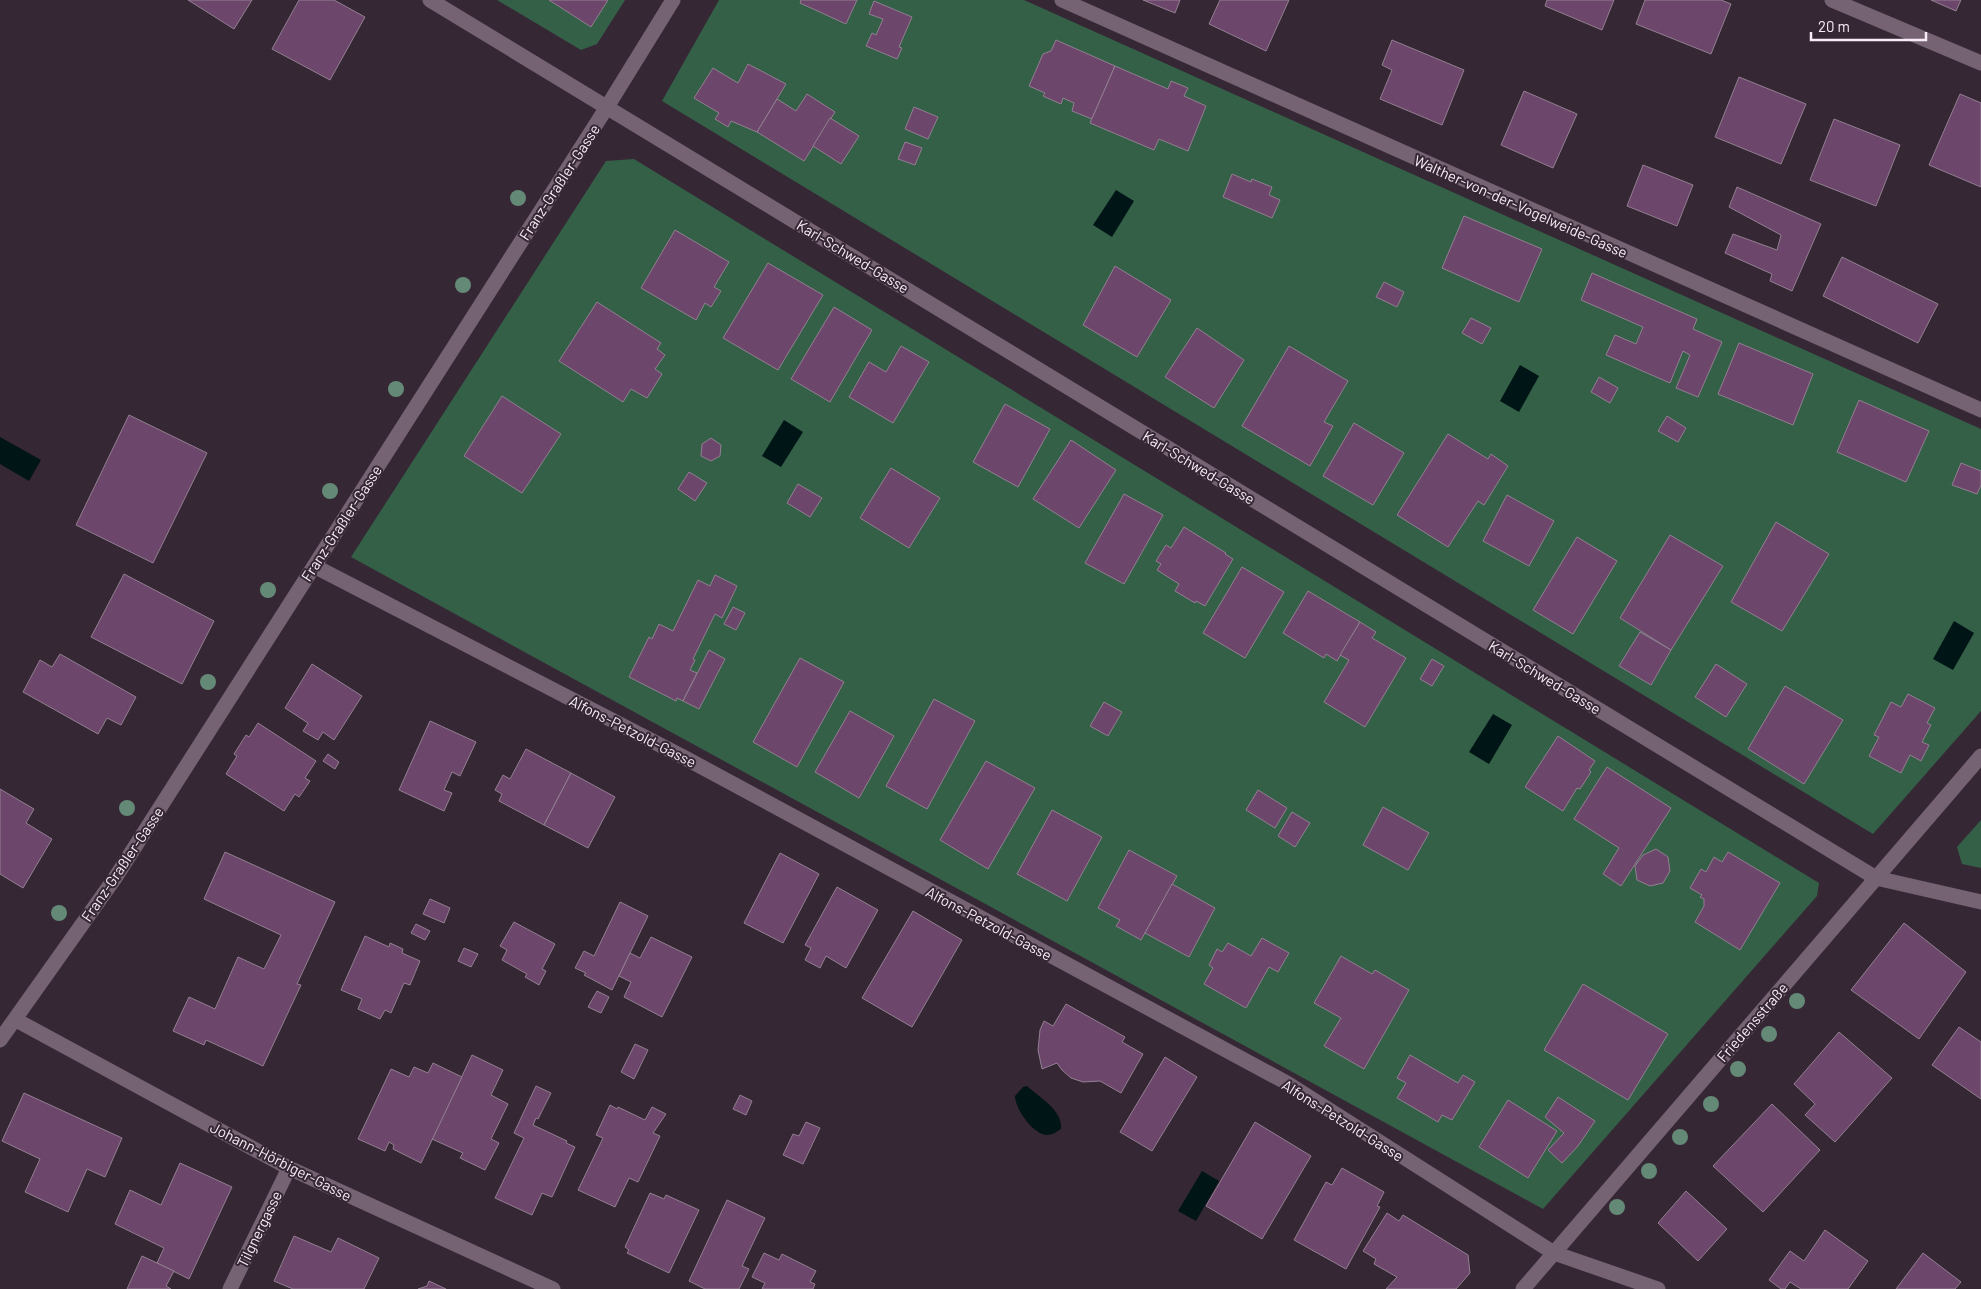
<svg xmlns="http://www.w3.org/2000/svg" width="1981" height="1289" viewBox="0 0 1981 1289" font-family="Barlow,sans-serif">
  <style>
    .green { fill: #346048 }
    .water { fill: #001515 }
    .building { fill: #6c476b; stroke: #927f91 }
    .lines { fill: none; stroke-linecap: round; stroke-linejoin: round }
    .minor { stroke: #756374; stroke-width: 15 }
    .tertiary { stroke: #756374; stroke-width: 15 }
    .tree { fill: #648976 }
    .labels { text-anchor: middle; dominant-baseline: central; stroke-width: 4; stroke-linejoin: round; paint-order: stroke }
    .street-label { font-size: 15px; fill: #f7ecf6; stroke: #362735 }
  </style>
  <rect width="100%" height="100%" fill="#362735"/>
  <g class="green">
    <polygon points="497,0 625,0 597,44 581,50"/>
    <polygon points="719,0 1024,0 1981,429 1981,711 1873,834 662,101"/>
    <polygon points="634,159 1819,883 1817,896 1543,1209 351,557 606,161"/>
    <polygon points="1981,820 1981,868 1962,864 1957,847"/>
  </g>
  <g class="water">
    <polygon points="1116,190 1134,201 1112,237 1093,225"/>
    <polygon points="1520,365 1539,376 1519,412 1500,401"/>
    <polygon points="784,420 803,432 781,467 762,456"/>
    <polygon points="0,437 41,460 29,481 0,464"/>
    <polygon points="1954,621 1974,633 1953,670 1933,659"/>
    <polygon points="1493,714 1512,725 1489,764 1469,752"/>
    <path d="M1027,1086C1040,1098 1063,1110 1061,1129C1056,1132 1053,1135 1046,1135C1033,1134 1015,1109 1015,1096L1023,1087Z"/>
    <polygon points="1202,1171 1219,1181 1196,1221 1178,1211"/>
  </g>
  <g class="building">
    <polygon points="188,0 252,0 234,29"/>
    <polygon points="299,0 334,0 365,17 330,80 272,49"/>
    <polygon points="549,0 608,0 591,27"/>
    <polygon points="801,0 857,0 846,24 800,3"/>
    <polygon points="1143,0 1180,0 1175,13"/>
    <polygon points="1220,0 1289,0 1266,51 1209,24"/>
    <polygon points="1547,0 1614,0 1602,30 1545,6"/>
    <polygon points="1645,0 1721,0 1731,4 1711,54 1636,24"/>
    <polygon points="1931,0 1961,0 1956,11"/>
    <polygon points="874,1 912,17 899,47 902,48 897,59 866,46 872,33 876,35 883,19 869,14"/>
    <polygon points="1056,40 1115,66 1092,119 1072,111 1074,103 1063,98 1061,104 1043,96 1045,93 1029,86 1043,54 1051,51"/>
    <polygon points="1392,40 1464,70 1442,125 1380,99 1392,70 1382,65"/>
    <polygon points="748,64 786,84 757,132 731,121 728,127 715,119 719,113 694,98 713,68 738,83"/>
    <polygon points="1115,66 1168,89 1171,81 1188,88 1184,96 1206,106 1188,151 1159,139 1154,150 1090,123"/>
    <polygon points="1739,77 1806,104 1781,164 1715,137"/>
    <polygon points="1524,91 1577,114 1553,168 1501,145"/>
    <polygon points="807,94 835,112 804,161 757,132 777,99 796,111"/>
    <polygon points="1960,94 1981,103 1981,187 1929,165"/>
    <polygon points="914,107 938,117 928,139 905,129"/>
    <polygon points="830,118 859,136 841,164 813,146"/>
    <polygon points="1834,119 1900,145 1876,206 1810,180"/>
    <polygon points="905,142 922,148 915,165 898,159"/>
    <polygon points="1643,165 1693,185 1677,226 1627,206"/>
    <polygon points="1232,174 1251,182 1252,179 1272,187 1269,195 1280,200 1272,218 1223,197"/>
    <polygon points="1737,187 1821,224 1792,291 1770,281 1772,274 1725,253 1733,234 1777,250 1781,235 1729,207"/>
    <polygon points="1464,216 1542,249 1519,302 1442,268"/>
    <polygon points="675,230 729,262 714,287 721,291 711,307 705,303 696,320 641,288"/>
    <polygon points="1842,257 1938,304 1918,343 1823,296"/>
    <polygon points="768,263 823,295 778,370 723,338"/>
    <polygon points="1115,266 1171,300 1137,357 1083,325"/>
    <polygon points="1592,273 1697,319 1693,329 1722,342 1698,397 1676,388 1690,355 1683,351 1670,383 1606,355 1615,335 1636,344 1643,327 1581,300"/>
    <polygon points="1384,282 1404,292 1397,307 1376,297"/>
    <polygon points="597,302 661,343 657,349 665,355 655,369 662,374 647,398 631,389 623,402 559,361"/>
    <polygon points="834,307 872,330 830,402 791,379"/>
    <polygon points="1471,318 1491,328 1482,344 1462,333"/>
    <polygon points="1197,328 1244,360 1214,408 1165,377"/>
    <polygon points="1739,343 1813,374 1793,425 1718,394"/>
    <polygon points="901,346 929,362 893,423 849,397 869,362 886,372"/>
    <polygon points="1289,346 1348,381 1324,422 1333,426 1310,466 1242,426"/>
    <polygon points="1599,377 1618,388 1610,403 1591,392"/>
    <polygon points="502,396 561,434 522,493 464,456"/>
    <polygon points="1859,400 1929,431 1906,482 1837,452"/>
    <polygon points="1005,404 1050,429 1018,487 973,462"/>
    <polygon points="129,415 207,453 153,563 76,525"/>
    <polygon points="1667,416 1686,428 1678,442 1658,431"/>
    <polygon points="1354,423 1404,453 1373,505 1323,476"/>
    <polygon points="1448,434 1488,459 1491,454 1508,466 1484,505 1478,501 1448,547 1397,515"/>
    <polygon points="711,438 721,445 720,456 711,461 701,456 702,444"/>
    <polygon points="1071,440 1116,470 1079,528 1033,499"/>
    <polygon points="1961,463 1981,471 1981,485 1977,494 1952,485"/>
    <polygon points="891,468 940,498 909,548 860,518"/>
    <polygon points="689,472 707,483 695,501 678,489"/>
    <polygon points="798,484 822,498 810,517 787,503"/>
    <polygon points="1124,494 1163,515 1124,584 1085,563"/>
    <polygon points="1507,495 1554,521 1529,566 1483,541"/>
    <polygon points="1776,522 1829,554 1782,631 1731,602"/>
    <polygon points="1184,527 1226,553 1225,554 1233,559 1205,606 1196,601 1195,603 1175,591 1179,584 1157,570 1161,564 1156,561 1166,545 1171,548"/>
    <polygon points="1670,535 1723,566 1671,650 1620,618"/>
    <polygon points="1577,537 1617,561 1573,634 1533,610"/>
    <polygon points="1242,567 1284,592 1245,658 1203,633"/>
    <polygon points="124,574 214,621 182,684 91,637"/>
    <polygon points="715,575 737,586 722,618 715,614 693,659 695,660 690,670 697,673 683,701 677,698 676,701 629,677 649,637 652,639 659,624 673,631 698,580 710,586"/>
    <polygon points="1308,591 1360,622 1337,661 1326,654 1324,658 1283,633"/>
    <polygon points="733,607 745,613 736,630 724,624"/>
    <polygon points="1360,622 1376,632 1372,638 1406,658 1365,727 1324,702 1349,660 1340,655"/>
    <polygon points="1640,632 1671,650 1651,685 1619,666"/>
    <polygon points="709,650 725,659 699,709 683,701"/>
    <polygon points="60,654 136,697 121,725 107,718 98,734 23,692 40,660 52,667"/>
    <polygon points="800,658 844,682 797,767 753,742"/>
    <polygon points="1432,659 1444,666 1432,686 1420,679"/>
    <polygon points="312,664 362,696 334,740 323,732 318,740 303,731 308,723 285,708"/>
    <polygon points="1716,664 1747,684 1726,717 1695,697"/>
    <polygon points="1785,686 1843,720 1804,784 1748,749"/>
    <polygon points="1908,694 1935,708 1927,723 1931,725 1922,742 1929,745 1921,761 1910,755 1901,773 1869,756 1879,737 1874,735 1891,702 1901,707"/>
    <polygon points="934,699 975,721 927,809 886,786"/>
    <polygon points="1104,702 1122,712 1108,736 1090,726"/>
    <polygon points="850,711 894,736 859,798 815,772"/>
    <polygon points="430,721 476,742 460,776 452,772 444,790 452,793 444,811 399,790"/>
    <polygon points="258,723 316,761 305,778 310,781 299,797 295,794 284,811 226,774 237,756 234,754 246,735 249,737"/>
    <polygon points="1558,736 1595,761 1589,770 1591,772 1580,789 1577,788 1563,811 1525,787"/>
    <polygon points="526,749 571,773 544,825 499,801 502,794 495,790 503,775 510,779"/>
    <polygon points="328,754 339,762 335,769 323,761"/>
    <polygon points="986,761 1035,788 988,869 940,840"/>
    <polygon points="1607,767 1671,808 1621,886 1603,874 1619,848 1574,819"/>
    <polygon points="571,773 615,797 588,848 544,825"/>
    <polygon points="0,789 34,809 26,823 52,839 23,888 0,874"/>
    <polygon points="1258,790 1287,808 1275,828 1246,810"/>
    <polygon points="1383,807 1429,833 1408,870 1363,845"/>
    <polygon points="1052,810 1102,837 1067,901 1017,874"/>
    <polygon points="1292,812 1310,823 1295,847 1278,836"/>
    <polygon points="1656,849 1668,857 1670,871 1663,883 1650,886 1637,880 1635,866 1643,855"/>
    <polygon points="1129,850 1177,876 1141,940 1116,926 1120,920 1098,908"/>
    <polygon points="225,852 335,902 297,984 301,985 263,1066 206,1040 204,1045 173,1031 189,997 215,1009 238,957 264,969 281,935 204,899"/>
    <polygon points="1728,852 1780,883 1740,950 1695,922 1704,906 1704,899 1700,897 1702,895 1690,888 1701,869 1706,872 1714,857 1722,862"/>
    <polygon points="780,853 819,874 783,943 744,923"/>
    <polygon points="1172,884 1215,908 1189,957 1145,933"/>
    <polygon points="837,887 878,910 846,968 826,956 820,968 805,960 811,948 805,945"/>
    <polygon points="430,899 450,908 444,923 423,914"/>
    <polygon points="620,902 648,916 612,990 584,975 586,973 575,968 584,951 594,956"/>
    <polygon points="913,911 962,940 912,1027 862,998"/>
    <polygon points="514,922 555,944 542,969 546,971 539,985 525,977 527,974 502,960 507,950 500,946"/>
    <polygon points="1904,923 1966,972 1919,1039 1851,990"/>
    <polygon points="416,924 430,931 425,940 411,933"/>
    <polygon points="365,936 389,947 390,943 403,949 402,953 420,961 410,985 404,983 391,1013 385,1010 380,1019 358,1009 362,999 341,990"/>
    <polygon points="651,937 692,957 662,1017 624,997 631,982 619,976 630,953 640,958"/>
    <polygon points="1262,938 1289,953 1278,972 1269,967 1246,1008 1204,984 1213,968 1209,965 1217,949 1222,952 1228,943 1251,956"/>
    <polygon points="464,948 478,954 471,967 458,961"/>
    <polygon points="1341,956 1372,974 1375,970 1409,990 1364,1069 1324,1046 1341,1018 1314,1003"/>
    <polygon points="1583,984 1668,1034 1628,1100 1544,1050"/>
    <polygon points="597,991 609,997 601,1013 588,1007"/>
    <polygon points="1066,1004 1125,1037 1122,1042 1143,1054 1121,1093 1100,1081 1083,1082 1071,1078 1062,1070 1057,1063 1042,1069 1038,1050 1040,1030 1044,1021 1053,1026"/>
    <polygon points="1959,1027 1981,1042 1981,1099 1932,1065"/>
    <polygon points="1839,1032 1892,1078 1835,1142 1805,1115 1815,1104 1794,1084"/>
    <polygon points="635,1044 648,1050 634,1079 621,1072"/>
    <polygon points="472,1055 503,1070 491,1095 508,1104 491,1139 499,1143 485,1170 460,1158 463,1153 432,1139"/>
    <polygon points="1410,1055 1458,1083 1463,1075 1475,1082 1452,1120 1442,1115 1438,1122 1397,1098 1406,1083 1397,1078"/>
    <polygon points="1165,1057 1197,1077 1152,1151 1120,1132"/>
    <polygon points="433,1063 462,1077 421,1163 393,1149 394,1145 389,1142 385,1151 358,1139 391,1069 409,1077 414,1067 428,1073"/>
    <polygon points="536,1086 551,1093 538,1119 536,1118 533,1125 567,1141 566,1143 575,1147 552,1197 542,1193 532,1215 495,1198 524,1138 514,1133"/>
    <polygon points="24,1093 122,1138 105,1177 87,1169 68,1212 25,1192 40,1159 2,1141"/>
    <polygon points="740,1095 752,1101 746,1115 733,1109"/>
    <polygon points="1558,1097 1595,1121 1578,1146 1562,1163 1548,1150 1564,1133 1545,1117"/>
    <polygon points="1508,1100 1557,1131 1528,1178 1479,1147"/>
    <polygon points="1772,1104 1820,1150 1763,1212 1713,1166"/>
    <polygon points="610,1105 617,1109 618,1107 645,1120 652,1107 666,1114 653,1133 660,1136 638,1182 629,1178 615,1207 578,1190 603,1138 596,1135"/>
    <polygon points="806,1122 820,1128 803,1164 783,1155 793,1134 799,1136"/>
    <polygon points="1255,1122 1311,1156 1262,1239 1206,1206"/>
    <polygon points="180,1163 232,1187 189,1279 157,1263 164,1248 115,1224 130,1190 161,1205"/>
    <polygon points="1342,1168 1384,1192 1377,1206 1380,1207 1346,1269 1294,1240 1326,1182 1332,1185"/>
    <polygon points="1686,1191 1727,1229 1698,1261 1658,1223"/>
    <polygon points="650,1193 664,1199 666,1195 699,1210 669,1273 627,1253 629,1250 625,1247"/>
    <polygon points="727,1200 765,1218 742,1266 749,1269 739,1289 705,1289 689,1281"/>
    <polygon points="1387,1213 1399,1221 1403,1215 1468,1255 1470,1273 1456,1289 1386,1289 1397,1277 1374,1264 1376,1259 1363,1251"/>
    <polygon points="1825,1230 1868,1261 1848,1289 1801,1289 1790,1282 1785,1289 1781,1289 1769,1280 1790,1251 1804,1261"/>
    <polygon points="294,1236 331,1252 338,1238 379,1258 364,1289 293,1289 274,1281"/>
    <polygon points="764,1253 779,1260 782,1254 816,1271 810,1282 815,1284 813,1289 762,1289 765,1283 752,1277"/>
    <polygon points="1923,1253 1961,1282 1955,1289 1896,1289"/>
    <polygon points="142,1256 174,1271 166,1286 171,1289 127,1289"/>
    <polygon points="429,1281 446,1289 418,1289 427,1286"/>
  </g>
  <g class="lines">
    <g class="minor">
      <polyline points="1062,0 1981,410"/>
      <polyline points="1832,0 1981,63"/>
      <polyline points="314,566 687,759 1287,1083 1554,1253 1658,1289"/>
      <polyline points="16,1020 289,1168 553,1289"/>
      <polyline points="0,1040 115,878 607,107 673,0"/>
      <polyline points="230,1289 289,1168"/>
    </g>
    <g class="tertiary">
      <polyline points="430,0 1876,878 1981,902"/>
      <polyline points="1523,1289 1981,756"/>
    </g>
  </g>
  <g class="tree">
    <circle cx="518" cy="198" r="8"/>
    <circle cx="463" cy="285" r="8"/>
    <circle cx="396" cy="389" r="8"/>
    <circle cx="330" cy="491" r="8"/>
    <circle cx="268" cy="590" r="8"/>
    <circle cx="208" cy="682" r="8"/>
    <circle cx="127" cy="808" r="8"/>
    <circle cx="59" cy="913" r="8"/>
    <circle cx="1797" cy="1001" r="8"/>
    <circle cx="1769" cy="1034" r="8"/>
    <circle cx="1738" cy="1069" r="8"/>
    <circle cx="1711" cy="1104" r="8"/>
    <circle cx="1680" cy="1137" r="8"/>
    <circle cx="1649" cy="1171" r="8"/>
    <circle cx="1617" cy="1207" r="8"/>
  </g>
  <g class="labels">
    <g class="street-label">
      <text transform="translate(559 182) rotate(-57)">Franz-Graßler-Gasse</text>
      <text transform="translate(1521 206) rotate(24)">Walther-von-der-Vogelweide-Gasse</text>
      <text transform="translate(853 256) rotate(31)">Karl-Schwed-Gasse</text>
      <text transform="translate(1199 467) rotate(31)">Karl-Schwed-Gasse</text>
      <text transform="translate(341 523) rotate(-57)">Franz-Graßler-Gasse</text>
      <text transform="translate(1545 677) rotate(31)">Karl-Schwed-Gasse</text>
      <text transform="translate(633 731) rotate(27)">Alfons-Petzold-Gasse</text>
      <text transform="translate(122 864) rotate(-56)">Franz-Graßler-Gasse</text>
      <text transform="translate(989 923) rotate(28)">Alfons-Petzold-Gasse</text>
      <text transform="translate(1752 1022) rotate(-49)">Friedensstraße</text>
      <text transform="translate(1343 1120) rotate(32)">Alfons-Petzold-Gasse</text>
      <text transform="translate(281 1161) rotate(27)">Johann-Hörbiger-Gasse</text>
      <text transform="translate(259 1229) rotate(-64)">Tilgnergasse</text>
    </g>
  </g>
  <path d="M1811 32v8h115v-8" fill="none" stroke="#f7ecf6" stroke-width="2.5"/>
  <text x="1818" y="32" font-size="15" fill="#f7ecf6" stroke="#362735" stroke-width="4" paint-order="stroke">20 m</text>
</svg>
